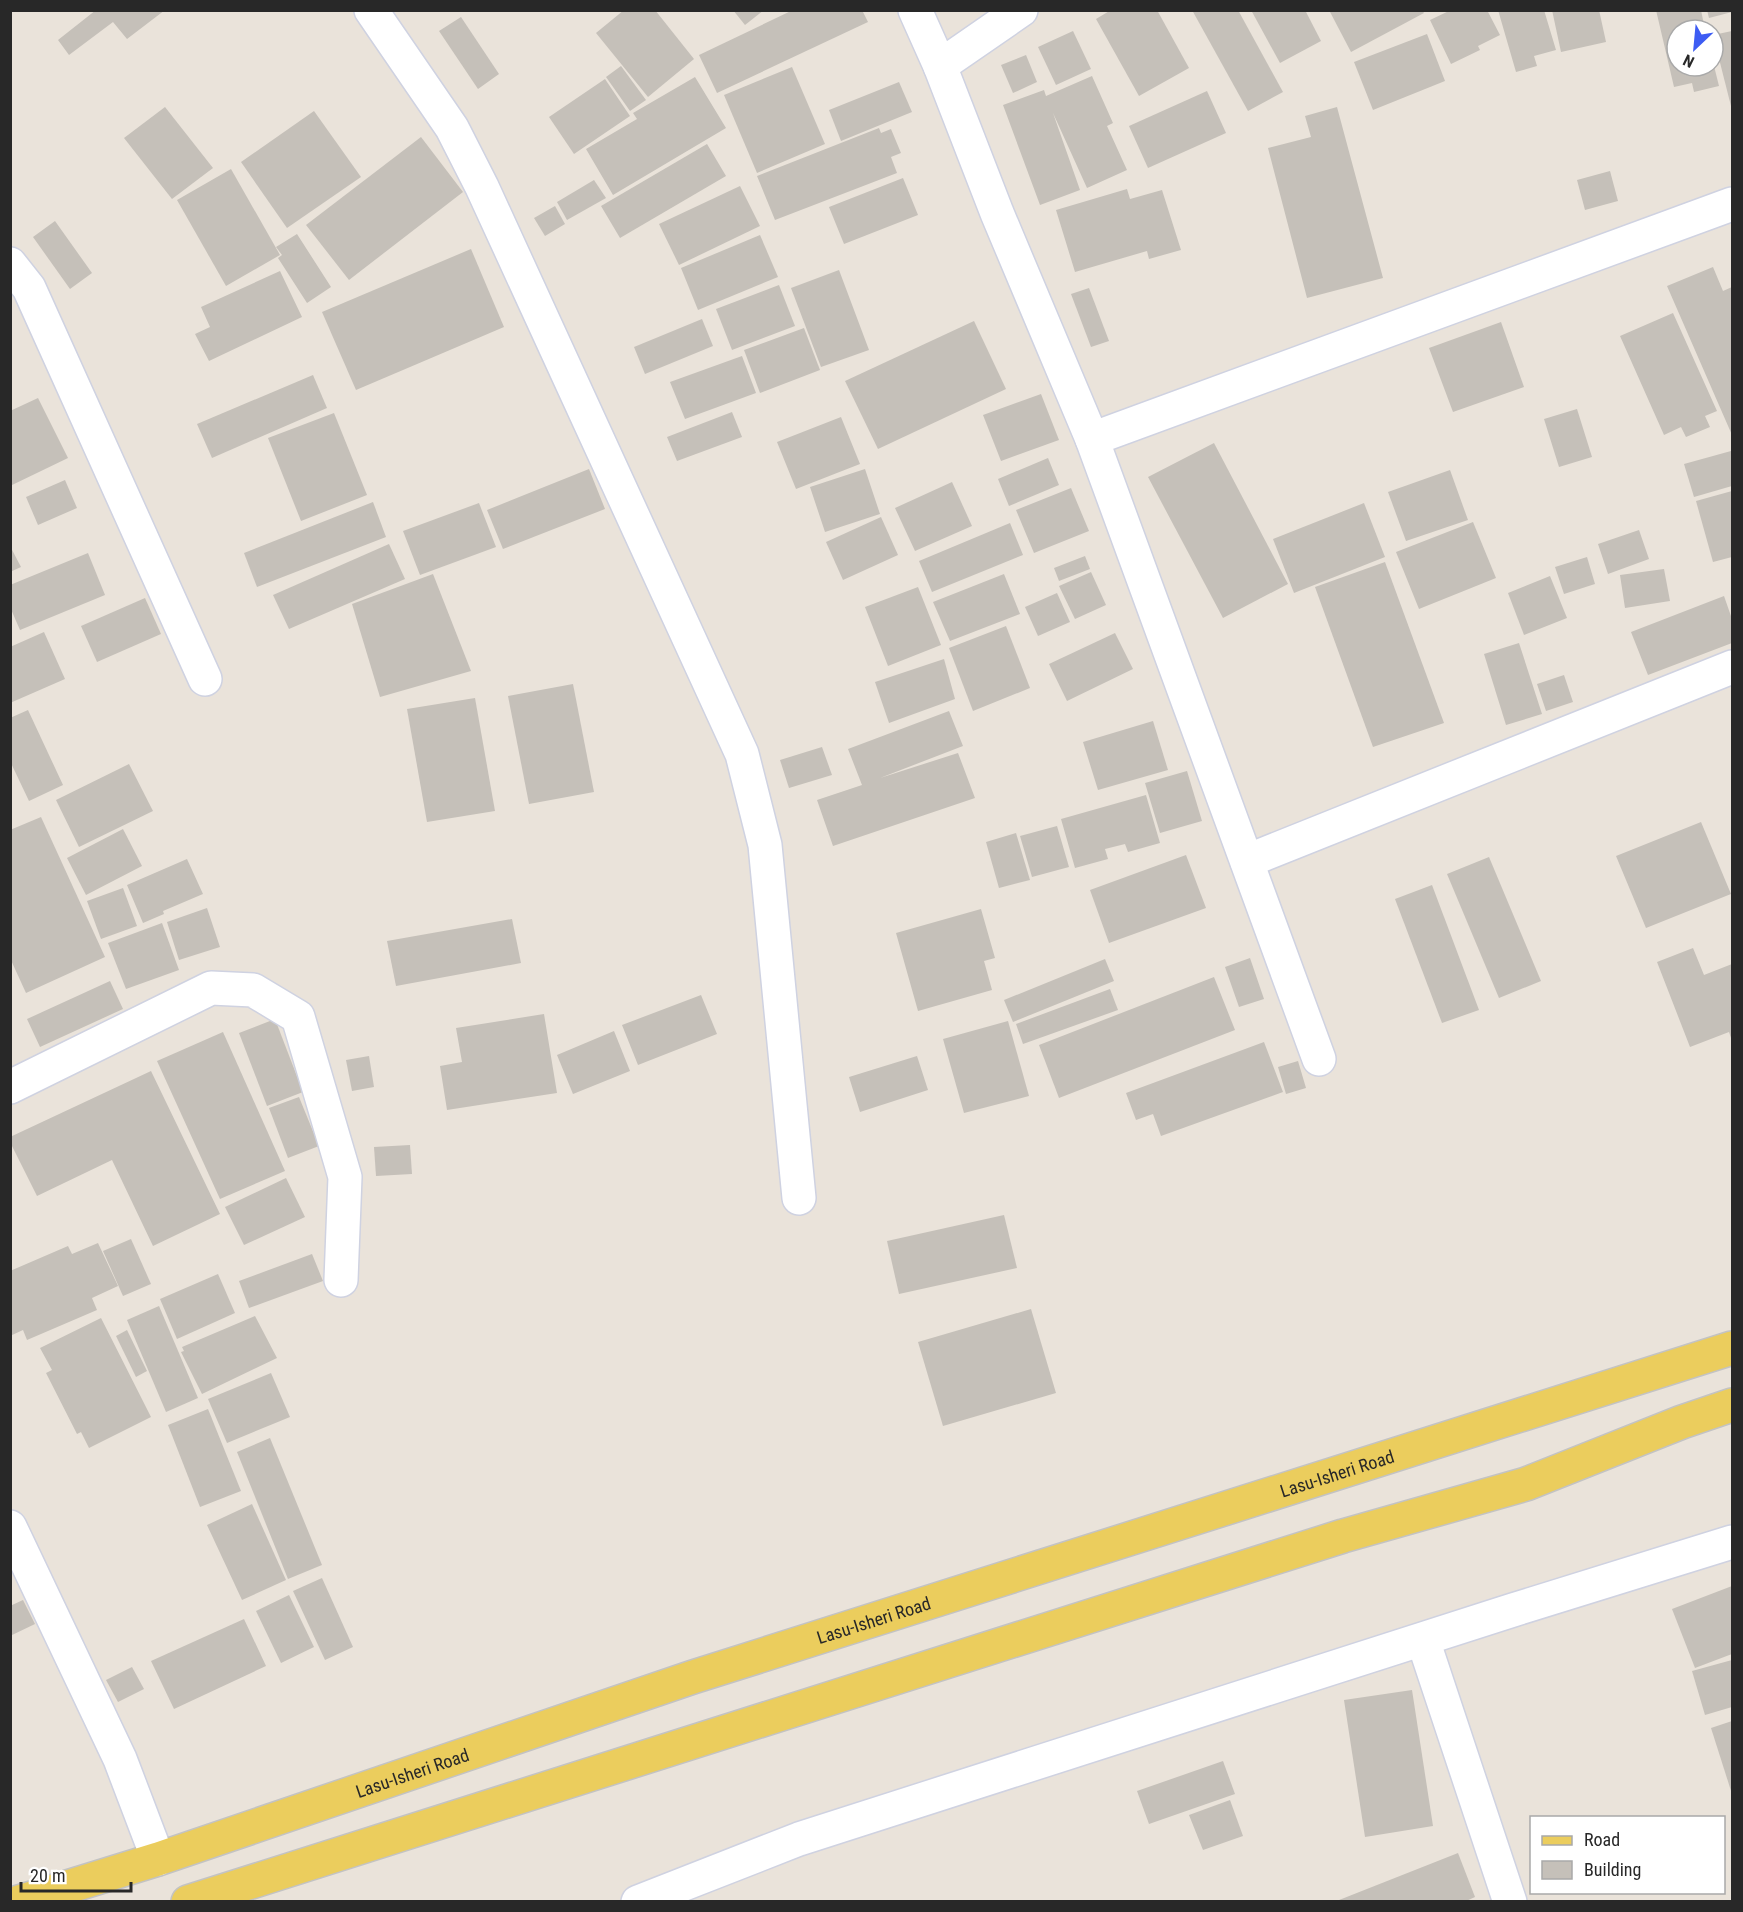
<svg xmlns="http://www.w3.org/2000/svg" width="1743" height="1912" viewBox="0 0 1743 1912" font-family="'Roboto Condensed',sans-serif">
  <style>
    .building { fill: #c5c0b9 }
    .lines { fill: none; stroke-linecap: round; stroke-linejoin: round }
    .minor-casing { stroke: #cfd2e1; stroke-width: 36 }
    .major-casing { stroke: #c3c3c3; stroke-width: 36 }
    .minor { stroke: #fff; stroke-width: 33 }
    .major { stroke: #ebcd5d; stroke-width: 33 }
    .labels { text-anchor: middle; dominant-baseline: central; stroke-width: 4.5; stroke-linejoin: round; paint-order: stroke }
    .street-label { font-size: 18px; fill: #282828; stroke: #fff }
  </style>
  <rect width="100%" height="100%" fill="#eae3da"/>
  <g class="building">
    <polygon points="96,10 165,10 127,39 113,22 69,55 58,40"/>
    <polygon points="624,10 655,10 694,59 648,97 596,33"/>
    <polygon points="733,10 764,10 745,25"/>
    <polygon points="793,10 862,10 868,22 717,93 699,55"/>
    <polygon points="1111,10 1157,10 1189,68 1139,96 1096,19"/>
    <polygon points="1192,10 1238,10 1283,92 1248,111"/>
    <polygon points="1251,10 1305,10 1321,41 1280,63"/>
    <polygon points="1329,10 1422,10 1424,13 1351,52"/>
    <polygon points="1451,10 1487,10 1500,35 1478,46 1480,50 1451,64 1430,20"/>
    <polygon points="1498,10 1544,10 1556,50 1534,56 1537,66 1516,72"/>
    <polygon points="1552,10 1599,10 1606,42 1561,52"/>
    <polygon points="1656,10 1701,10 1705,30 1677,30 1677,66 1714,66 1719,86 1694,92 1692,83 1674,87"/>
    <polygon points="1707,10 1732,10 1732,12 1709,18"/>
    <polygon points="461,17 499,74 478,89 439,31"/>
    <polygon points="1073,31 1091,69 1056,85 1038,47"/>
    <polygon points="1732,31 1732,110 1713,35"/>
    <polygon points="1427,34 1445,81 1373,110 1354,62"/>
    <polygon points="1026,55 1037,82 1013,93 1001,65"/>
    <polygon points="621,66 646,100 630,111 606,77"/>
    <polygon points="792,67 825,144 757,173 724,95"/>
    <polygon points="1092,76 1113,123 1107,126 1127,170 1087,188 1053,113 1080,190 1040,205 1003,105 1044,90 1046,96"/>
    <polygon points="695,77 726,128 613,195 586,149 637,119 633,113"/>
    <polygon points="605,79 630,116 574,154 549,117"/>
    <polygon points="899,82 912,112 841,141 829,110"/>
    <polygon points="1207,91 1226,133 1148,168 1129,126"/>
    <polygon points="165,107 213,168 172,199 124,138"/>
    <polygon points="1337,107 1383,278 1307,298 1268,148 1311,137 1305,116"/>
    <polygon points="314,111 361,177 287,228 241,162"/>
    <polygon points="879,128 881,133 891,129 901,153 891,157 897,173 775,220 757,176"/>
    <polygon points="421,137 463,192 349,280 306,225"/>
    <polygon points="707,144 726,176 620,238 601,206"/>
    <polygon points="231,169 280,255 226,286 177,200"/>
    <polygon points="1610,171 1618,201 1585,210 1577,180"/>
    <polygon points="903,178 918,215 844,244 829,207"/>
    <polygon points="594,180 606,198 567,220 557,202"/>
    <polygon points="740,186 760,226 679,265 659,224"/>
    <polygon points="1127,189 1130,199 1162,190 1181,250 1149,259 1147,251 1075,272 1056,210"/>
    <polygon points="555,206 565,224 545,236 534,218"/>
    <polygon points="55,221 92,273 70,289 33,237"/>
    <polygon points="297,234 331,287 307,303 278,258 282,255 276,247"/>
    <polygon points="760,235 778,277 698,310 681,268"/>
    <polygon points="471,249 504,327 356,390 322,312"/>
    <polygon points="1713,267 1723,291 1732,287 1732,435 1667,286"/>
    <polygon points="839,270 869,350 821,367 791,288"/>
    <polygon points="280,271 302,317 209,361 195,334 210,327 201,307"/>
    <polygon points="779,285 795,326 732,350 716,309"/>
    <polygon points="1089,288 1109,341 1091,347 1071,294"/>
    <polygon points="1673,313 1717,411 1705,416 1710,427 1686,437 1681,427 1664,435 1620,336"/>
    <polygon points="702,319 713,346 645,374 634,347"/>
    <polygon points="974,321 1006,389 878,449 845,381"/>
    <polygon points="1501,322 1524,387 1453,412 1429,348"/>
    <polygon points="804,328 820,370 760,393 744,350"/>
    <polygon points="742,356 756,393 685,419 670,382"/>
    <polygon points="313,375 327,408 212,458 197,424"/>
    <polygon points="1041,394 1059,440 1001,461 983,415"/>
    <polygon points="38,398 68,458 10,486 10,411"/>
    <polygon points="1577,409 1592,457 1559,467 1544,419"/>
    <polygon points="732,412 742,437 677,461 667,437"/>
    <polygon points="334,413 367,495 301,521 268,438"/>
    <polygon points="841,417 860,464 796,489 777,442"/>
    <polygon points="1214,443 1288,584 1223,618 1148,477"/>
    <polygon points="1731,451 1732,457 1732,486 1694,497 1684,464"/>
    <polygon points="1048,458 1059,485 1009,506 998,479"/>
    <polygon points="589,469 605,509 503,549 487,510"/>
    <polygon points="865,469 880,514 825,532 810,487"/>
    <polygon points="1450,470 1468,520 1406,541 1388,492"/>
    <polygon points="65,480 77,508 38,525 26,497"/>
    <polygon points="952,482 972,526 915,551 895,508"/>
    <polygon points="1071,488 1089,531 1034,553 1016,510"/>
    <polygon points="1732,491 1732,557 1713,562 1696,501"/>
    <polygon points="373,502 386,537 257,587 244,553"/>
    <polygon points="479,503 496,547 420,575 403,531"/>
    <polygon points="1364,503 1385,557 1294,593 1273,539"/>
    <polygon points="881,517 898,555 843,580 826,542"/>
    <polygon points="1473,522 1496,578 1419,609 1396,552"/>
    <polygon points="1010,523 1023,555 932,592 919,561"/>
    <polygon points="1639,530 1649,559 1608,574 1598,544"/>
    <polygon points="389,544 405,579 289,629 273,595"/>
    <polygon points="10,546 21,567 10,572"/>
    <polygon points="88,553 105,595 20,630 10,607 10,585"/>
    <polygon points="1085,556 1090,569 1059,581 1054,568"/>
    <polygon points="1587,557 1595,584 1564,594 1555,567"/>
    <polygon points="1385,562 1444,723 1373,747 1315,587"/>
    <polygon points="1664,569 1670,601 1625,608 1620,575"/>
    <polygon points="1091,572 1106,605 1075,619 1059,586"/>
    <polygon points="433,574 471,671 380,697 352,604"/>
    <polygon points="1004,574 1020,614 950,641 933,602"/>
    <polygon points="1550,576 1567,618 1524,635 1508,593"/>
    <polygon points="918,587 941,645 888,666 865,607"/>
    <polygon points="1057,593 1070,622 1038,636 1025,607"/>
    <polygon points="1724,596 1732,619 1732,643 1648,675 1631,632"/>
    <polygon points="145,598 161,634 97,662 81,626"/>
    <polygon points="1006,626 1030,688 973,711 949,648"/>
    <polygon points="44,632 65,679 10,703 10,647"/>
    <polygon points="1115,633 1133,669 1067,701 1049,664"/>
    <polygon points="1519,643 1542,714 1506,725 1484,654"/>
    <polygon points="944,659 955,699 889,723 875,682"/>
    <polygon points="1564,675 1573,702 1546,711 1537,684"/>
    <polygon points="573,684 594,792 529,804 508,696"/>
    <polygon points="475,698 495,811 427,822 407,709"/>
    <polygon points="28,710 63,785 29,801 10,761 10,718"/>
    <polygon points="949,711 963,746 880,778 958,753 975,798 833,846 817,800 862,785 848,749"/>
    <polygon points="1153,721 1168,770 1098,790 1083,742"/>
    <polygon points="822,747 832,775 789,788 780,760"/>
    <polygon points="129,764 153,811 79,847 56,800"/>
    <polygon points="1187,771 1202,821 1160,833 1145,783"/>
    <polygon points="1146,795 1160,843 1128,852 1125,844 1105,849 1108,859 1075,868 1061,819"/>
    <polygon points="41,817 105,957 26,993 10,958 10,830"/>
    <polygon points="1701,822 1731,894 1646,928 1616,856"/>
    <polygon points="1057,826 1069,867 1032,877 1020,836"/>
    <polygon points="123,829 142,866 86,895 67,858"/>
    <polygon points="1016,833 1030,880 999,888 986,842"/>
    <polygon points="1186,855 1206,908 1109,943 1090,890"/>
    <polygon points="1489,857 1541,981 1499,998 1447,874"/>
    <polygon points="187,859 203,894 163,911 164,914 143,923 127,885"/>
    <polygon points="1432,885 1479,1010 1442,1023 1395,899"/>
    <polygon points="123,888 137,926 101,939 87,901"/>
    <polygon points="207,908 220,947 179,960 167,922"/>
    <polygon points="981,909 995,958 984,961 992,990 918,1011 896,933"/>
    <polygon points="512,919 521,963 396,986 387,941"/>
    <polygon points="162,923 179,970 126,989 108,943"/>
    <polygon points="1693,948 1704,975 1732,964 1732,1041 1729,1032 1690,1047 1657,962"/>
    <polygon points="1250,958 1264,999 1239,1007 1225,967"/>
    <polygon points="1105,959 1114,981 1013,1022 1004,1000"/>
    <polygon points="1214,977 1235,1030 1059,1098 1039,1045"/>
    <polygon points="110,981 123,1009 40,1047 27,1019"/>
    <polygon points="1110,989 1118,1010 1023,1044 1016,1024"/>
    <polygon points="701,995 717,1034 638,1065 622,1025"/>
    <polygon points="544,1014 557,1093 447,1110 440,1066 462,1062 456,1028"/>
    <polygon points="275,1019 303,1092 267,1106 239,1033"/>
    <polygon points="1008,1021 1029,1096 964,1113 943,1039"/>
    <polygon points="614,1031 630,1071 573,1094 557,1055"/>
    <polygon points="223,1032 285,1171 220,1199 157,1061"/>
    <polygon points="1264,1042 1283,1092 1161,1136 1153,1114 1136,1120 1126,1093"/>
    <polygon points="369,1056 374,1087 352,1091 346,1060"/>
    <polygon points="917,1056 928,1090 860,1112 849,1077"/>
    <polygon points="1298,1061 1306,1088 1286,1094 1278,1067"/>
    <polygon points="151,1071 220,1214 153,1246 112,1160 37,1196 10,1142 10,1137"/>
    <polygon points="299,1097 319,1146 288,1158 269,1108"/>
    <polygon points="410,1145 412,1174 376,1176 374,1147"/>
    <polygon points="286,1178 305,1217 244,1245 225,1207"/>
    <polygon points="1004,1215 1017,1268 899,1294 887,1241"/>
    <polygon points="131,1239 151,1284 123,1296 103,1251"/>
    <polygon points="98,1243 118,1286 92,1298 97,1310 27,1340 23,1330 10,1336 10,1271 68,1246 72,1254"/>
    <polygon points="312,1254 323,1281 249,1308 239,1281"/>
    <polygon points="218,1274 235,1313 177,1339 160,1299"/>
    <polygon points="159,1306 198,1398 166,1412 127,1320"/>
    <polygon points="1031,1309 1056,1393 943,1426 918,1342"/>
    <polygon points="255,1316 277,1358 202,1394 181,1352 184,1351 182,1347"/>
    <polygon points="101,1318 151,1417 89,1448 81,1432 77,1434 46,1373 52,1370 40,1348"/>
    <polygon points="127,1330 147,1371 136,1377 116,1336"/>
    <polygon points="271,1373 290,1417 227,1443 208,1399"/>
    <polygon points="208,1409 241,1491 200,1507 168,1425"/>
    <polygon points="270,1438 322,1565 288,1579 237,1452"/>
    <polygon points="252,1504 286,1580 242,1600 207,1525"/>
    <polygon points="322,1578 353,1647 325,1660 293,1591"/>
    <polygon points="1732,1586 1732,1654 1695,1668 1672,1609"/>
    <polygon points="289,1595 314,1647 281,1663 256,1611"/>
    <polygon points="23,1600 35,1624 10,1636 10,1606"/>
    <polygon points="244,1619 266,1666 174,1709 151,1661"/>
    <polygon points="1732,1660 1732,1707 1705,1715 1692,1671"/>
    <polygon points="132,1667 144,1689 118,1702 106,1680"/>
    <polygon points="1412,1690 1433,1826 1365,1837 1344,1700"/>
    <polygon points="1732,1721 1732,1794 1711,1728"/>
    <polygon points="1223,1761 1235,1794 1149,1824 1137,1791"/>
    <polygon points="1230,1800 1243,1836 1203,1850 1189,1815"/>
    <polygon points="1458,1853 1475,1897 1464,1902 1334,1902"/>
  </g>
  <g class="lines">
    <defs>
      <g id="minor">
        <polyline points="371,10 452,128 482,187 742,754 765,845 799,1198"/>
        <polyline points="915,10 940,66 997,213 1092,439 1319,1059"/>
        <polyline points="940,66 1021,10"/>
        <polyline points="10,264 29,288 205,679"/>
        <polyline points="1092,439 1732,204"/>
        <polyline points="1247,861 1732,667"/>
        <polyline points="10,1087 211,988 253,990 298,1017 345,1177 341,1280"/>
        <polyline points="10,1527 120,1759 158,1859"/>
        <polyline points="1423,1640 1510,1902"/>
        <polyline points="638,1902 799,1839 1513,1610 1732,1542"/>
      </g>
      <g id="major">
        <path id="s1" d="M19,1902L158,1859L693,1677L1732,1348"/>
        <polyline points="188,1902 1343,1536 1526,1484 1682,1422 1732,1405"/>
      </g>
    </defs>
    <use href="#minor" class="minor-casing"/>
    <use href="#major" class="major-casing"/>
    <use href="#minor" class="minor"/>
    <use href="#major" class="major"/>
  </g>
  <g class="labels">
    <g class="street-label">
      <text stroke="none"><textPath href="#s1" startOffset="1386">Lasu-Isheri Road</textPath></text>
      <text stroke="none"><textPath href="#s1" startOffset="900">Lasu-Isheri Road</textPath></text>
      <text stroke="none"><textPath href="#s1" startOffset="414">Lasu-Isheri Road</textPath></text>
    </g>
  </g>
  <rect width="1743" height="1912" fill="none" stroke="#282828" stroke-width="24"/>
  <rect x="1530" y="1816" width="195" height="78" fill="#ffffff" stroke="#a9a9a9" stroke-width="1.5"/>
  <rect x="1542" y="1836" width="30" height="9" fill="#ebcd5d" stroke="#a9a9a9" stroke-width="1.5"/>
  <text x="1584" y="1846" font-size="18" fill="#282828">Road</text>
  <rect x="1542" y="1861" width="30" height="18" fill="#c5c0b9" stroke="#a9a9a9" stroke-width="1.5"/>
  <text x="1584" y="1876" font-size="18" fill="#282828">Building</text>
  <g transform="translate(1695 48) rotate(206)"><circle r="28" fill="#ffffff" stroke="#a9a9a9" stroke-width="1.5"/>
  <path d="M0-4.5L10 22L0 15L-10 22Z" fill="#3d5cf3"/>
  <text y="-9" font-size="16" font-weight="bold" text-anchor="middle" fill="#282828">N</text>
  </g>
  <path d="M21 1882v9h110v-9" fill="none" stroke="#282828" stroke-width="3"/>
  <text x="30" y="1882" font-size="18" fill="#282828" stroke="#ffffff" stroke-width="4.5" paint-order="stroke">20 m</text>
</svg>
